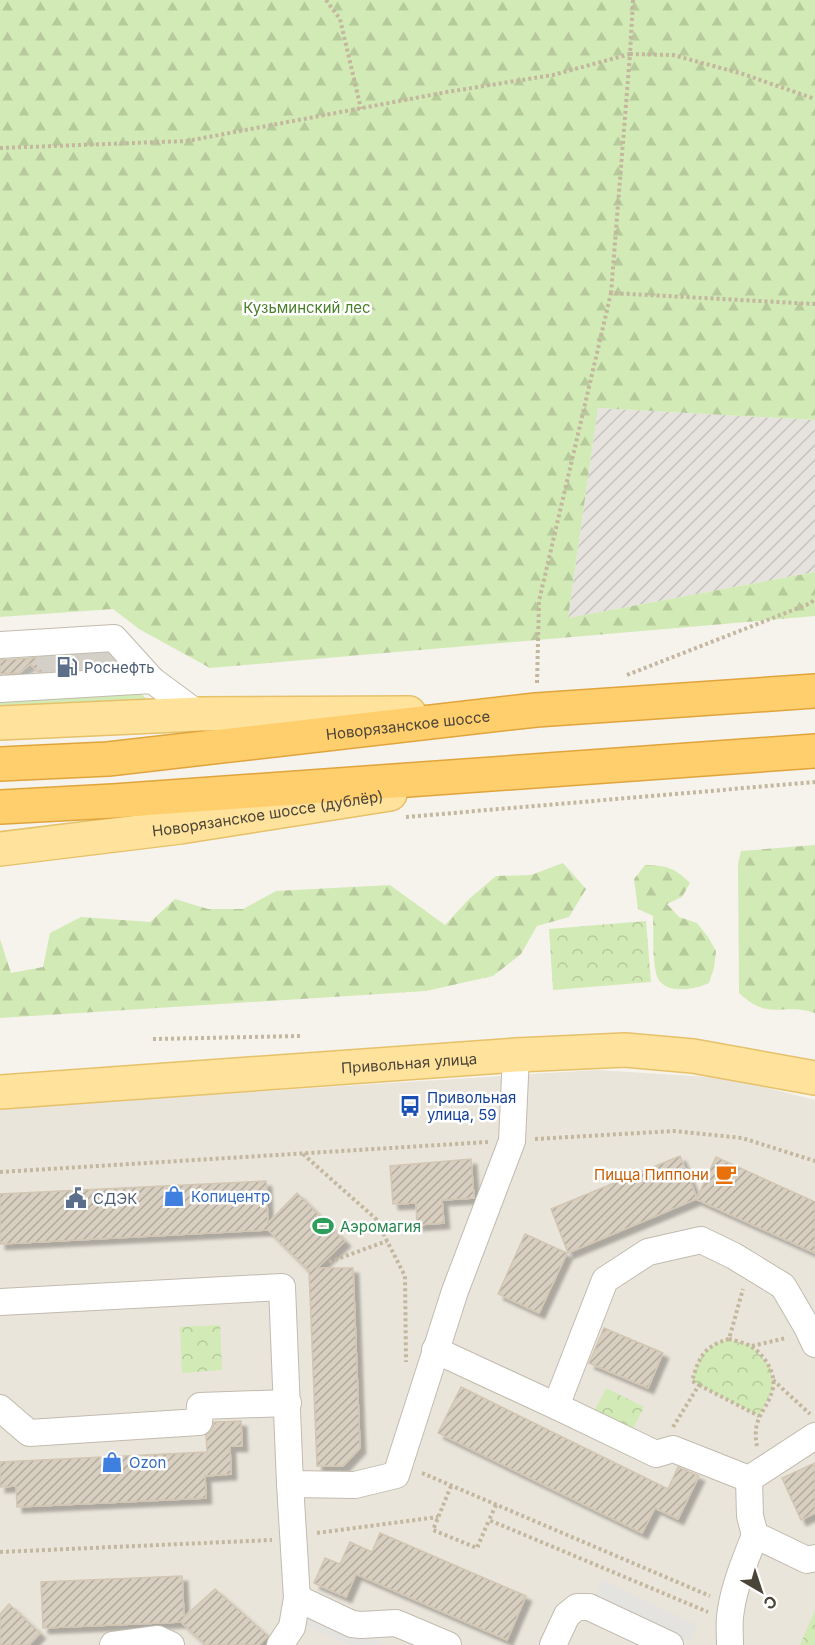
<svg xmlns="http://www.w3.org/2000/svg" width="815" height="1645" viewBox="0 0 815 1645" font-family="Inter,sans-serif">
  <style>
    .residential { fill: #eae5da }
    .industrial { fill: url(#industrial-furrows) }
    .green { fill: #d2eab5 }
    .forest { fill: url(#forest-firs) }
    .park { fill: url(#park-crowns) }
    .parking { fill: #e5e3e0 }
    .building { fill: url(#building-hatch); stroke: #d3c7b4; stroke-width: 1.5; filter: url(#shadow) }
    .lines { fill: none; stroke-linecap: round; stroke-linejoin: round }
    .minor-tunnel { stroke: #d4d0c8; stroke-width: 26; stroke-dasharray: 26 13; stroke-linecap: butt }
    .minor-casing { stroke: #c2bbae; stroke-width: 28 }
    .major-casing { stroke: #e6c16a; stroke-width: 36 }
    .highway-casing { stroke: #e0a43c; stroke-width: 36 }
    .path { stroke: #c4b79f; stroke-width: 4; stroke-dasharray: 3 3; stroke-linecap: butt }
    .minor { stroke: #fff; stroke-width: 26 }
    .major { stroke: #ffe39c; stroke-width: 33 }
    .highway { stroke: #ffcf6e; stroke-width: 33 }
    .labels { text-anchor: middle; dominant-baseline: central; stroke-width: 5; stroke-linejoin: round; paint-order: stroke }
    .park-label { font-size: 15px; fill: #4a7f2a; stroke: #fff }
    .service-label { font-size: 15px; fill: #4e5e75; stroke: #fff; text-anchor: start }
    .street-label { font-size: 15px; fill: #4b4439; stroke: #fff }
    .transit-label { font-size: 15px; fill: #164399; stroke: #fff; text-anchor: start }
    .food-label { font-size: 15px; fill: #c56008; stroke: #fff; text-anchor: end }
    .shop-label { font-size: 15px; fill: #366cbe; stroke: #fff; text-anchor: start }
    .leisure-label { font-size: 15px; fill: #27864d; stroke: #fff; text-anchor: start }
  </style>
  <defs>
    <pattern id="industrial-furrows" width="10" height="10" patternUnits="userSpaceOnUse" patternTransform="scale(1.5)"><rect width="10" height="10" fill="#e6e2dd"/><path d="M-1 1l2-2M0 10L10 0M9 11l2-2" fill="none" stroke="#c7c3be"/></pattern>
    <pattern id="forest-firs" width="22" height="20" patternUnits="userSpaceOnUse" patternTransform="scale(1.5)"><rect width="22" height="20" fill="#d2eab5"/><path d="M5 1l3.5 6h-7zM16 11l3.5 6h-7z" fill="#b6ca9c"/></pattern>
    <pattern id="park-crowns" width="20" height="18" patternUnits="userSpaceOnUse" patternTransform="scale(1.5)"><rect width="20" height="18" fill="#d2eab5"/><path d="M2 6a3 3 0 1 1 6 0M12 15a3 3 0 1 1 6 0" fill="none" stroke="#b6ca9c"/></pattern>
    <pattern id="building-hatch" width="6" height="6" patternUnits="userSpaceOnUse" patternTransform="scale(1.5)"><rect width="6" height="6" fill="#d8cfc1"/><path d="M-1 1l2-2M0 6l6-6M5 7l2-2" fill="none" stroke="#b1aa9e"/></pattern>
    <filter id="shadow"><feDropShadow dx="5.5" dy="5.5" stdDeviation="1.5" flood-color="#0004"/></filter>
  </defs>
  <rect width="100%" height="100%" fill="#f6f3ec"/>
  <polygon class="residential" points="596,1070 728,1078 815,1100 815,1645 0,1645 0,1108"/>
  <polygon class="industrial" points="598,408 815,420 815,572 568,618"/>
  <polygon class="green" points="139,692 148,700 0,716 0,698"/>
  <g class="forest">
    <polygon points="0,0 815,0 815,420 598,408 568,618 815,572 815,616 210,668 139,629 113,609 0,617"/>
    <path d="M815,845V1013C781,1002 770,1022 739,993L738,864L741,851Z"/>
    <polygon points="563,863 586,889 569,917 537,926 521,954 493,976 426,991 0,1018 0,939 11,973 43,967 50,933 81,917 150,922 175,899 208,909 243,909 276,891 390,885 445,925 469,899 496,876 531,875"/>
    <path d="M645,865C666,865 675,868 690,883L682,897L667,904L679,917L697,923L708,937L716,951L714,968L709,983C694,990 661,996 656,973C652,955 654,934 653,916L638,909L634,879Z"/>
  </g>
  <g class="park">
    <polygon points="646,921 651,982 553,990 549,929"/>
    <polygon points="220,1325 222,1370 182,1373 180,1327"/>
    <path d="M729,1339L752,1346L770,1367L773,1388L759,1416L692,1381C699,1357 704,1346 729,1339Z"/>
    <polygon points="606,1388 644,1407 632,1431 594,1412"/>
    <polygon points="815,1610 815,1645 800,1645"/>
  </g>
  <g class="parking">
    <polygon points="602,1580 697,1625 690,1642 594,1597"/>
    <polygon points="308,1609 382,1643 381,1645 349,1645 301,1623"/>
  </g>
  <g class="building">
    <polygon points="108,653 120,667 38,672 30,664 19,673 0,674 0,660"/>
    <polygon points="680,1156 697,1198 716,1157 815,1202 815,1253 696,1199 568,1253 551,1209"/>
    <polygon points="471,1159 474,1198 442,1200 444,1223 417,1225 416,1203 393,1204 390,1166"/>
    <polygon points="266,1181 268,1223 297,1193 345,1241 317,1268 353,1268 360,1448 343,1466 317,1466 309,1271 268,1230 0,1244 0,1194"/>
    <polygon points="525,1234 567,1253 539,1313 498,1294"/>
    <polygon points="604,1328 663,1353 648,1388 589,1363"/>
    <polygon points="461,1387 668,1489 678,1467 699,1476 678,1519 655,1508 642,1533 438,1433"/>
    <polygon points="241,1421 242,1446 230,1446 231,1474 205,1476 206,1498 17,1507 16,1486 0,1487 0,1462 207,1452 206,1435 212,1430 214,1422"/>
    <polygon points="815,1463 815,1513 801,1520 782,1478"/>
    <polygon points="380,1533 526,1596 507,1640 356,1574 346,1597 314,1583 325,1558 340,1564 350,1542 372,1552"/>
    <polygon points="182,1576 184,1617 215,1589 268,1636 259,1645 206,1645 181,1622 43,1628 41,1582"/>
    <polygon points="9,1604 40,1633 29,1645 0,1645 0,1614"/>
  </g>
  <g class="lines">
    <g class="minor-tunnel">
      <polyline points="96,650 119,676"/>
      <polyline points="72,652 94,677"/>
      <polyline points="43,653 66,679"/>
    </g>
    <defs>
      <g id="minor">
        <polyline points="0,645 114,638 152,680"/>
        <polyline points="0,689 152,680 198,714"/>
        <polyline points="0,1302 282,1287 290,1484"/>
        <polyline points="435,1350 556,1406 656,1454 673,1449 749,1479 815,1436"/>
        <polyline points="556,1406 605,1280 648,1252 701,1240 734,1256 783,1286 807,1327 815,1344"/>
        <polyline points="0,1408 29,1433 199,1422 200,1406 288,1403"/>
        <polyline points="749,1479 750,1516 755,1535"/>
        <polyline points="297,1598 352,1624 361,1625 396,1623 448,1645"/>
        <polyline points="113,1645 158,1639 171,1645"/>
        <polyline points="280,1645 292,1627 297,1598 290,1484 355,1485 396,1475 455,1291 512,1141 516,1055"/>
        <polyline points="553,1645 567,1615 577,1607 589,1607 670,1645"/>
        <path d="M730,1645C730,1636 729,1626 730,1617C733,1588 745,1561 755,1535L807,1560L815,1558"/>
      </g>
      <g id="major">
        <polyline points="0,723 198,714 409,713"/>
        <path id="s1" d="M0,849L180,827L390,794"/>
        <path id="s2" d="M0,1092L516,1055L625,1050L693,1056L815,1078"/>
      </g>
      <g id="highway">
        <path id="s3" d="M0,764L108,759L536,710L815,691"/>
        <polyline points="0,807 113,801 815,751"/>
      </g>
    </defs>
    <use href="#minor" class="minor-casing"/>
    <use href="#major" class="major-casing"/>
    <use href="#highway" class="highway-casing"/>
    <g class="path">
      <polyline points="326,0 340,19 361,109"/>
      <polyline points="633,0 630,54 673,55 743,74 815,99"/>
      <polyline points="0,148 187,141 447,92 553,75 630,54 611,293"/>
      <polyline points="627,675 811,603 815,598"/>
      <polyline points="537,683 539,601 611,293 815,304"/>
      <polyline points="406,817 815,782"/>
      <polyline points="153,1039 300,1036"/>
      <polyline points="535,1139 674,1131 742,1138 815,1161"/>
      <polyline points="303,1154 376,1219 387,1241 405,1276 406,1362"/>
      <polyline points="0,1172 488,1142"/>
      <polyline points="329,1262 387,1241"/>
      <path d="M729,1339C736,1341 746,1343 752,1347C764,1355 776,1372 773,1388C768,1411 751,1416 757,1446"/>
      <polyline points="752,1346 786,1338"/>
      <polyline points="773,1380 810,1414"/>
      <polyline points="699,1385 759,1416"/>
      <path d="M673,1427L699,1385L692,1381C699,1357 704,1346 729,1339L743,1289"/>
      <polyline points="422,1473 710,1596"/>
      <polyline points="451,1486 433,1530 477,1548 489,1520"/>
      <polyline points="496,1505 489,1520 708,1612"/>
      <polyline points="317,1533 438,1517"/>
      <polyline points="0,1552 272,1540"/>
    </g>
    <use href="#minor" class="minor"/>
    <use href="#major" class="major"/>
    <use href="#highway" class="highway"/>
  </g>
  <defs>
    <symbol id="fuel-bare" viewBox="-9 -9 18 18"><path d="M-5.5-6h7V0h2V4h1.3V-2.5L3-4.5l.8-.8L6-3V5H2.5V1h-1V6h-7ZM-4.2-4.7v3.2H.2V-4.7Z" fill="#5c6f8a" stroke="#fff" stroke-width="2.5" paint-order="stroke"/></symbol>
    <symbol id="bus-bare" viewBox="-9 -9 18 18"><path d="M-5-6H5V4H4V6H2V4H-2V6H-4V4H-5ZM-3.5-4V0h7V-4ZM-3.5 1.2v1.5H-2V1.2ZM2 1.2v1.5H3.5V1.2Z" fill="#1a4fb4" stroke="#fff" stroke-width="2.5" paint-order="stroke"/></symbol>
    <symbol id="cafe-bare" viewBox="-9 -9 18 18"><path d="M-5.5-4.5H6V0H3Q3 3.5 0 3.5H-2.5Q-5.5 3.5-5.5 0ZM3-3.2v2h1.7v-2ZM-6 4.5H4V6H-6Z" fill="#e8710a" stroke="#fff" stroke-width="2.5" paint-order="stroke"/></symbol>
    <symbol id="shop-bare" viewBox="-9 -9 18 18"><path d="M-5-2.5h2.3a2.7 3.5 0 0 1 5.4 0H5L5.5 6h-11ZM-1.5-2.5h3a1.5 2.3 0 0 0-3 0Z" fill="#3f7fe0" stroke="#fff" stroke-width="2.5" paint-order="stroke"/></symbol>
    <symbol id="civic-bare" viewBox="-9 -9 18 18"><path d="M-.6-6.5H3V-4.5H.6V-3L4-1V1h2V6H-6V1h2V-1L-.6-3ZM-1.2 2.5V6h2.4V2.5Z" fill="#5c6f8a" stroke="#fff" stroke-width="2.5" paint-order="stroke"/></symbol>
    <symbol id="stadium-bare" viewBox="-9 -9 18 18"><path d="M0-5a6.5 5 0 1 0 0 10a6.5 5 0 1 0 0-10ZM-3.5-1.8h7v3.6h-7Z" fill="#2e9e5b" stroke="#fff" stroke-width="2.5" paint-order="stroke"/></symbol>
  </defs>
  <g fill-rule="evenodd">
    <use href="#fuel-bare" x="52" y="652" width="30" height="30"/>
    <use href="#bus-bare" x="395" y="1091" width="30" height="30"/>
    <use href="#cafe-bare" x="711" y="1159" width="30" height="30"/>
    <use href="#shop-bare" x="159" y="1181" width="30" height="30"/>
    <use href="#civic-bare" x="61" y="1183" width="30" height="30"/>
    <use href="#stadium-bare" x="308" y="1211" width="30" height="30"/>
    <use href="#shop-bare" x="97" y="1447" width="30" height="30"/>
  </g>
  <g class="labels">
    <g class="park-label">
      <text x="307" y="307">Кузьминский лес</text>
    </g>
    <g class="service-label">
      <text x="84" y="667">Роснефть</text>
      <text x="93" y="1198">СДЭК</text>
    </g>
    <g class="street-label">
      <text stroke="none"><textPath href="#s3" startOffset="410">Новорязанское шоссе</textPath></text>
      <text stroke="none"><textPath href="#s1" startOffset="270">Новорязанское шоссе (дублёр)</textPath></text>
      <text stroke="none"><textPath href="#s2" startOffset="410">Привольная улица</textPath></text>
    </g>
    <g class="transit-label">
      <text x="427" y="1097">Привольная<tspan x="427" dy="17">улица, 59</tspan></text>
    </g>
    <g class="food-label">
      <text x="709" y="1174">Пицца Пиппони</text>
    </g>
    <g class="shop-label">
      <text x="191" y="1196">Копицентр</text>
      <text x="129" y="1462">Ozon</text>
    </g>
    <g class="leisure-label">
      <text x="340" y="1226">Аэромагия</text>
    </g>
  </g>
  <g transform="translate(761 1591) rotate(141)" stroke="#ffffff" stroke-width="4.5" paint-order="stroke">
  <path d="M0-4.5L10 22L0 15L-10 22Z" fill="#4b4439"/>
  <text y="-9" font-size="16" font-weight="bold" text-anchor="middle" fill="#4b4439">С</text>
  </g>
</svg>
